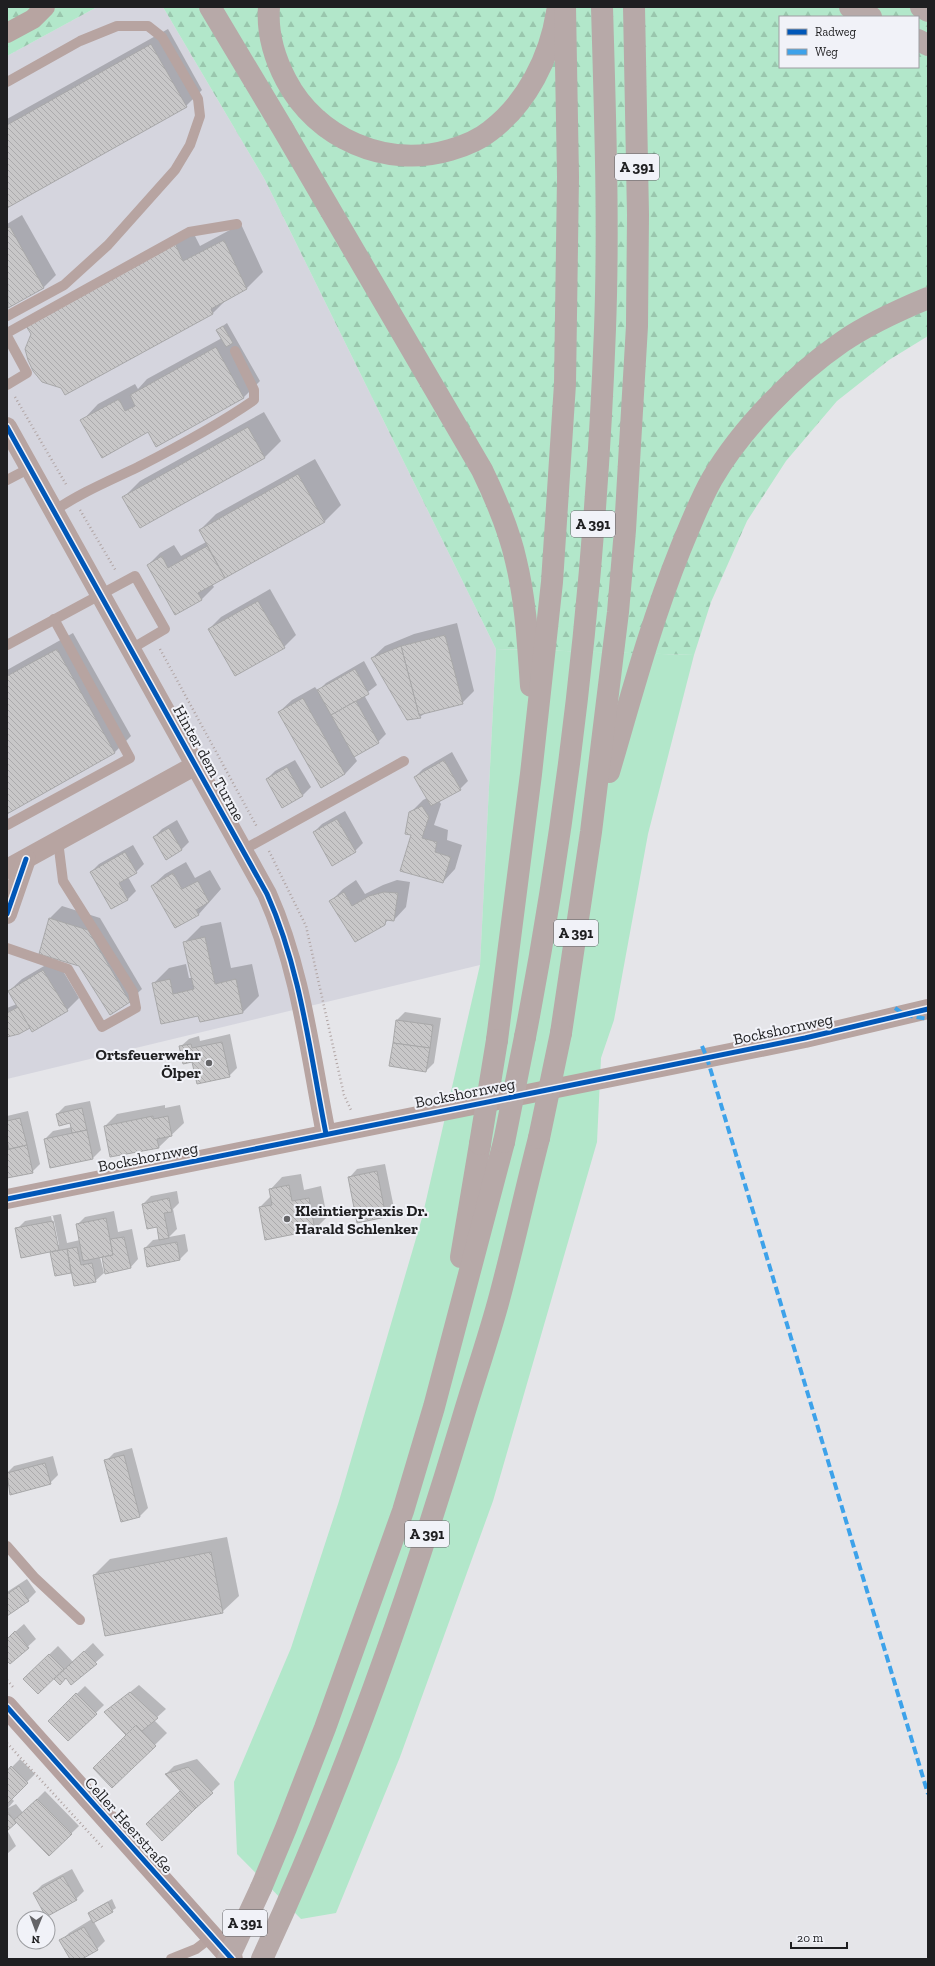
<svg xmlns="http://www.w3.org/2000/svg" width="935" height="1966" viewBox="0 0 935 1966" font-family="'Zilla Slab',serif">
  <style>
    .built { fill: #d5d5de }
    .grass { fill: #b2e7ca }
    .forest { fill: url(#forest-firs); fill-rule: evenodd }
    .shadow { fill: #0003; fill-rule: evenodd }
    .building { fill: url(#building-back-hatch); stroke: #a8a8a9 }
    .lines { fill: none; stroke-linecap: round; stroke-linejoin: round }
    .path { stroke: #b0a4a3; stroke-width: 2.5; stroke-dasharray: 1 3; stroke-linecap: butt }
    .lane { stroke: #b7a4a1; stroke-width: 10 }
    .street { stroke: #b7a4a1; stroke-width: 20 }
    .secondary { stroke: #b5a19f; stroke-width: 22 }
    .highway { stroke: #b7a9a8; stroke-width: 22 }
    .highway-bridge { stroke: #b7a9a8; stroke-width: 22 }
    .quiet { stroke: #3da2ea; stroke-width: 4; stroke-dasharray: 8 4; stroke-linecap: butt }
    .cycleway-casing { stroke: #f1f2f8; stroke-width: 8 }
    .cycleway { stroke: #0057b8; stroke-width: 5 }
    .poi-dot { fill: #646467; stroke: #f1f2f8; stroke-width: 1.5 }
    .labels { text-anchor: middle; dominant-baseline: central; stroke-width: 4; stroke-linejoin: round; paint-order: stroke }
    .shield { fill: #f1f2f8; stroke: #5e5e62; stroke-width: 1 }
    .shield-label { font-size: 15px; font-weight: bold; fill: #1f1f21 }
    .street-label { font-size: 16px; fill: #1f1f21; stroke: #f1f2f8 }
    .poi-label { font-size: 16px; font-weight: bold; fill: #1f1f21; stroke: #f1f2f8; text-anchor: end }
  </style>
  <defs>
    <pattern id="forest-firs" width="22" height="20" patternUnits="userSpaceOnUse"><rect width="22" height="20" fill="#b2e7ca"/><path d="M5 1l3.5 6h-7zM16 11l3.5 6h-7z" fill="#99c6ad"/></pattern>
    <pattern id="building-back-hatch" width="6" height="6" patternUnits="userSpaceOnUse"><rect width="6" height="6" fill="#c8c7c8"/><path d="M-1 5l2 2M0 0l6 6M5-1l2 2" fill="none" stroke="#abaaac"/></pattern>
  </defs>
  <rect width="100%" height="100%" fill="#e5e5e9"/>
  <polygon class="built" points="97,7 163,7 265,180 496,649 480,965 7,1079 7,56"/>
  <polygon class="grass" points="496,649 694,655 648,834 614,1020 601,1058 597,1142 493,1501 400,1757 336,1913 301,1919 237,1854 234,1782 291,1648 339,1501 422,1218 480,965"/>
  <g class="forest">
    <polygon points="7,7 97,7 7,56"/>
    <path d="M163,7H928V336L889,360L837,401L786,461L747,521L711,602L694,655L496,649L265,180ZM780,17H918V67H780Z"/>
  </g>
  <g class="shadow">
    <polygon points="168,29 202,90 186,106 7,207 7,119"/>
    <polygon points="22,215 56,275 44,287 9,307 7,304 7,224"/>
    <polygon points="241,224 263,272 247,288 228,298 213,313 65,393 62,387 43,381 191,228 200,246"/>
    <polygon points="227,323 260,381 244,397 156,446 148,431 82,421 98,404 135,384 138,389 147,379 222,338 217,330"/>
    <polygon points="264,412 281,441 265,457 140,527 124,497 140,481"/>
    <polygon points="315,459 341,505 325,521 212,584 214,587 202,599 175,614 148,565 160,553 174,545 181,556 206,542 200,530 216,514"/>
    <polygon points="270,589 296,635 284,647 209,629 221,617"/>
    <polygon points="457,623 474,691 462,703 425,713 420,717 372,658 385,646 414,634"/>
    <polygon points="73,633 131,736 115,752 7,813 7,670"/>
    <polygon points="364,661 377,685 364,695 386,734 378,742 354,756 357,761 345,774 321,787 279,712 292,700 315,687 318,691 326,683"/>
    <polygon points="452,752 468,781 460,789 439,801 441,804 434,825 448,830 447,840 462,845 455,869 443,882 412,835 410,813 423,800 427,798 415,777 423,769"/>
    <polygon points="295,760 311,787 303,795 267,779 275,771"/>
    <polygon points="345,811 363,843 355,851 314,832 322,824"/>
    <polygon points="177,820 189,842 181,850 154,837 162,829"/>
    <polygon points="133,845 144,864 136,872 128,877 136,891 128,899 111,908 91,872 99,864"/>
    <polygon points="186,862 195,878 210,870 221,889 199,914 176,927 152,886 165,874"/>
    <polygon points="356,880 365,894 383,885 397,880 410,882 406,907 394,920 389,919 384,924 331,901 343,889"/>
    <polygon points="62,906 100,918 142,989 129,1001 50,918"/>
    <polygon points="221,922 231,968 252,964 259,996 243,1012 199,1015 153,984 169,968 186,964 189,978 193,978 185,942 201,926"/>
    <polygon points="56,959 79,998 67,1010 7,1036 7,1008 17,1004 9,991 22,979"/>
    <polygon points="405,1012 441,1018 434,1063 426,1071 397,1020"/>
    <polygon points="230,1034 237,1068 229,1076 180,1047 189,1039 199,1036 200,1041"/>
    <polygon points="90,1101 101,1150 93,1158 45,1139 53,1131 72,1127 71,1122 57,1114 65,1106"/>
    <polygon points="165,1105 165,1108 180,1105 184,1123 159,1147 105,1126 117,1114"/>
    <polygon points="28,1111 40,1164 32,1172 7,1177 7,1144 9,1143 7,1116"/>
    <polygon points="385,1164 394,1208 386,1216 349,1178 357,1169"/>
    <polygon points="301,1174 304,1190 321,1186 327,1217 315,1229 266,1238 260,1207 271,1196 270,1190 282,1177"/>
    <polygon points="177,1191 179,1203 173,1209 177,1229 169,1237 185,1234 188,1251 180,1259 148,1266 145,1248 153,1240 160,1239 157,1226 143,1204 151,1196"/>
    <path d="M114,1211L118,1232L132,1229L138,1259L130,1268L100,1257L104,1273L95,1281L72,1272L56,1275L51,1251L17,1229L25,1221L61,1214L67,1243L80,1240L77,1225L85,1217ZM51,1216H53L59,1245H57Z"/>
    <polygon points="132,1448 148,1508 140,1516 122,1521 106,1461 114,1453"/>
    <polygon points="53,1456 58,1475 50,1483 11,1494 7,1473 14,1466"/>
    <polygon points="227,1537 239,1596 222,1612 94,1575 110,1559"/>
    <polygon points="27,1579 36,1592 28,1600 7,1614 7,1592"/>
    <polygon points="24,1624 36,1639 10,1663 7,1660 7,1639"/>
    <polygon points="93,1643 104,1655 71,1684 66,1677 60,1684 54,1677 24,1679 58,1646 73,1662"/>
    <polygon points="139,1685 166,1709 154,1720 167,1733 112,1787 127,1735 114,1705"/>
    <polygon points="85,1686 104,1705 68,1740 49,1721"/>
    <polygon points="20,1759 35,1774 11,1798 14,1801 8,1808 16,1804 23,1813 45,1791 79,1826 49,1855 16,1821 7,1829 7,1772"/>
    <polygon points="197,1759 220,1784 162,1840 147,1824 181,1791 166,1774 174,1766"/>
    <polygon points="7,1830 16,1846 7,1854"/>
    <polygon points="72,1869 84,1891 76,1899 34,1893 42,1885"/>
    <polygon points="112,1899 116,1908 94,1922 105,1941 97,1949 80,1959 71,1959 61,1941 69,1933 92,1919 89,1913 93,1910"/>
  </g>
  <g class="building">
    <polygon points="151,44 187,107 7,208 7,125"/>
    <polygon points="10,227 44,288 8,308 7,228"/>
    <polygon points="224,240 247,289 211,309 213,314 65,395 61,388 42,382 33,371 28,360 25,349 31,334 26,326 175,243 183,261"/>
    <polygon points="223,326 233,343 226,347 216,330"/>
    <polygon points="216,347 244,398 156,447 148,432 102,458 80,420 119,399 125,411 135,406 130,395"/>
    <polygon points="248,427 265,458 140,528 122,497"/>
    <polygon points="298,474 325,522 225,578 199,530"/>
    <polygon points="207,546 225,578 198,593 202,600 175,615 147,565 162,556 168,568"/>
    <polygon points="258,601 285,648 235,676 208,629"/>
    <polygon points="445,635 463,704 419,715 401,646"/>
    <polygon points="401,646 419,715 421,718 407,720 371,658"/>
    <polygon points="57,649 115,753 7,814 7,676"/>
    <polygon points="355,669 369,694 331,715 317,690"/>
    <polygon points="303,698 345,774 321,788 278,712"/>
    <polygon points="356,701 379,743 354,757 331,715"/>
    <polygon points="444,760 461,790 431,806 414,777"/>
    <polygon points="287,767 303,796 282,808 266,779"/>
    <polygon points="422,806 429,817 422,838 437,842 435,852 451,857 443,883 400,871 411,835 405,834 409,812"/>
    <polygon points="337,819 356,852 332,866 313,832"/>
    <polygon points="169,828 182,850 166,860 153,837"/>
    <polygon points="125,852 137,873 119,883 128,900 111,909 90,872"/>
    <polygon points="173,873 182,889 198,881 209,902 196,910 199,915 175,928 151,886"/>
    <polygon points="344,892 352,906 369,896 384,892 398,893 394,921 386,920 385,925 355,942 329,901"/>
    <polygon points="49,918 88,930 130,1002 110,1015 79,966 39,954"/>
    <polygon points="205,937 215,984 236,979 243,1013 200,1022 198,1016 161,1024 152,983 170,979 173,994 194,989 183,942"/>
    <polygon points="43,970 68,1011 32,1032 8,991"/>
    <polygon points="18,1007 30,1028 19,1034 7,1037 7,1013"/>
    <polygon points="396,1020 433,1025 430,1048 393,1043"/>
    <polygon points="222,1042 230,1077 197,1084 192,1062 183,1064 179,1046 191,1044 192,1048"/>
    <polygon points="393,1043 430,1048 426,1072 389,1066"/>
    <polygon points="82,1108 87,1130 72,1133 70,1123 59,1126 56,1114"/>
    <polygon points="153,1116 153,1119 168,1116 172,1136 157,1139 159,1148 110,1157 104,1126"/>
    <polygon points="20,1118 27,1145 9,1149 7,1140 7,1121"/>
    <polygon points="87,1130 93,1159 50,1168 44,1139"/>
    <polygon points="27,1145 33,1173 7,1178 7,1150"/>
    <polygon points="377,1171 386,1217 357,1223 348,1177"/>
    <polygon points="289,1185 292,1201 309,1198 315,1230 265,1240 259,1207 272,1205 269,1189"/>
    <polygon points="169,1198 172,1212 164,1213 169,1238 159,1240 157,1227 147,1229 142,1204"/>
    <polygon points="106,1218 113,1255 83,1261 76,1224"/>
    <polygon points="53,1221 59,1250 21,1258 15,1228"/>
    <polygon points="124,1237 131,1268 105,1274 102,1257 113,1255 110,1239"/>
    <polygon points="177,1242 180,1260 147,1267 144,1248"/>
    <polygon points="77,1247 81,1265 92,1263 96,1282 74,1286 67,1249"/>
    <polygon points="67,1249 71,1273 55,1276 50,1252"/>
    <polygon points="124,1455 140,1517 121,1522 104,1460"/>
    <polygon points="45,1463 51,1484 10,1495 7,1473"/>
    <polygon points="211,1552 223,1613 105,1636 93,1575"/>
    <polygon points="19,1586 29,1601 7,1616 7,1594"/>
    <polygon points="15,1631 29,1648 10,1664 7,1661 7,1639"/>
    <polygon points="84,1651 97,1664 71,1685 66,1678 60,1685 54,1679"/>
    <polygon points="49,1654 64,1669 38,1694 23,1679"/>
    <polygon points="130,1692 158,1718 142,1731 136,1725 126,1735 104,1712"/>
    <polygon points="76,1693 97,1714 68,1741 48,1721"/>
    <polygon points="136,1725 156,1746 112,1788 93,1768"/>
    <polygon points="11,1766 28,1783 7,1804 7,1771"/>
    <polygon points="188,1767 213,1793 196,1808 165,1774"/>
    <polygon points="180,1791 196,1808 162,1841 146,1824"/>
    <polygon points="37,1799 72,1834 49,1856 14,1820"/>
    <polygon points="7,1811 16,1823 7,1831"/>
    <polygon points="63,1876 77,1900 46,1917 33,1893"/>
    <polygon points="108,1902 113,1912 93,1923 88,1913"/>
    <polygon points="84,1927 98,1950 82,1959 70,1959 59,1940"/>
  </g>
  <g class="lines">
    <g class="path">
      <polyline points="15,397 67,486"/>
      <polyline points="80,510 116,571"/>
      <polyline points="160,649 257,827"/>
      <polyline points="269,851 306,926 344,1095 351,1110"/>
      <polyline points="7,1680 13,1687"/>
      <polyline points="7,1743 104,1849"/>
    </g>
    <g class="lane">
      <polyline points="7,82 80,41 117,26 148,26 162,37 198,99 200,116 190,145 175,170 108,245 64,285 7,316"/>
      <polyline points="7,333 189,232 237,224"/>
      <polyline points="7,336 27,373 7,385"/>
      <polyline points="7,480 30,468"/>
      <path d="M54,511C80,493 109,481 138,467C177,447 218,425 254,400V390L235,351"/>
      <polyline points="7,645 135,576 165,629 131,649"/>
      <polyline points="7,825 130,758 54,619"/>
      <polyline points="243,850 404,761"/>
      <polyline points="7,948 68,969 102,1027 136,1008 133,992 63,881 58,841"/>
      <polyline points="7,1546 35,1578 80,1620"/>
      <polyline points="171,1959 196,1949 213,1936"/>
    </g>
    <g class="street">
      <polyline points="7,33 33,19 45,7"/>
      <path d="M7,427L267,894C301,970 310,1054 326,1134"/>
      <polyline points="7,869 196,765"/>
      <polyline points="7,914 26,859"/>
      <polyline points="7,1199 805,1038 928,1009"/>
    </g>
    <polyline class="secondary" points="7,1707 232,1959"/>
    <g class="highway">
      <path d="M210,7L283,129L482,470C496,499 509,529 516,561C526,602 528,645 531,686"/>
      <path d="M269,7C267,32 274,57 286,80C316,138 386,169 450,150C464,146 479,140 490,131C527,103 550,57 557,12"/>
      <polyline points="850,7 871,17"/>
      <polyline points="921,7 928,11"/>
      <polyline points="918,40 928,45"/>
      <path d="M609,772C631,697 651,622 680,550C690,526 699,502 712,479C741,429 794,375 842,342C868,324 899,310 928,298"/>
      <polyline points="561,1033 591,832 618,612 625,530 637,326 638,215 634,7"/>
      <path d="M525,1037C570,804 596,567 605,329C609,222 605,114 602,7"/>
      <polyline points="497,1040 531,774 552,582 565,384 568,177 565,7"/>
      <polyline points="461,1257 480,1144"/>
      <polyline points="261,1888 286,1828 325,1728 403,1511 434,1407 504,1142"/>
      <path d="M262,1959C343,1785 406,1607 461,1424C473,1383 487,1343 498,1303C513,1248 525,1192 539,1138"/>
    </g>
    <g class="highway-bridge">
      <polyline points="539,1138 561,1033"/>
      <polyline points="504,1142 525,1037"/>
      <polyline points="480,1144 497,1040"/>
      <polyline points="228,1959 261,1888"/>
    </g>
    <g class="quiet">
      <polyline points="895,1008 905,1015 928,1019"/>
      <polyline points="702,1046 707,1058 928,1794"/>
    </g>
    <defs>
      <g id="cycleway">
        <path d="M7,427L267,894C301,970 310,1054 326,1134"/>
        <polyline points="7,914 26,859"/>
        <polyline points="7,1199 805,1038 928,1009"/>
        <polyline points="7,1707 232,1959"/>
      </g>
    </defs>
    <use href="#cycleway" class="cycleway-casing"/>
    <use href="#cycleway" class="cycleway"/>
  </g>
  <g class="poi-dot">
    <circle cx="209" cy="1063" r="4"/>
    <circle cx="287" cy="1219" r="4"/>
  </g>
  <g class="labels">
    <g class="shield">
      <rect x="615" y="154" width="44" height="26" rx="3"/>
      <rect x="571" y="511" width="44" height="26" rx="3"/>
      <rect x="554" y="920" width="44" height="26" rx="3"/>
      <rect x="405" y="1521" width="44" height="26" rx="3"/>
      <rect x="223" y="1910" width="44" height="26" rx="3"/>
    </g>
    <g class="shield-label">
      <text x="637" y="167">A 391</text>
      <text x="593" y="524">A 391</text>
      <text x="576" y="933">A 391</text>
      <text x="427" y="1534">A 391</text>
      <text x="245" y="1923">A 391</text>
    </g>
    <g class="street-label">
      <text transform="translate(209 763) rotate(61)">Hinter dem Turme</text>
      <text transform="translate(783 1029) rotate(-12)">Bockshornweg</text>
      <text transform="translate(465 1093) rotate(-11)">Bockshornweg</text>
      <text transform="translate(148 1157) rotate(-11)">Bockshornweg</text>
      <text transform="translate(129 1825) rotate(48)">Celler Heerstraße</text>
    </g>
    <g class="poi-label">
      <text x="201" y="1054">Ortsfeuerwehr<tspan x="201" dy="18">Ölper</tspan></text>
      <text x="295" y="1210" text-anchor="start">Kleintierpraxis Dr.<tspan x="295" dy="18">Harald Schlenker</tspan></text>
    </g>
  </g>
  <rect width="935" height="1966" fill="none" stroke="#1f1f21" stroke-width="16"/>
  <rect x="779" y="16" width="140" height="52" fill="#f1f2f8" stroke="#9d9ea2"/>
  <rect x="787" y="29" width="20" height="6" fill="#0057b8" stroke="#9d9ea2"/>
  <text x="815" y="36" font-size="12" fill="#1f1f21">Radweg</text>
  <rect x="787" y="49" width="20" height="6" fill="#3da2ea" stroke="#9d9ea2"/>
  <text x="815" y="56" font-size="12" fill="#1f1f21">Weg</text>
  <g transform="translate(36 1930) rotate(181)"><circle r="19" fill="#f1f2f8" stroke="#9d9ea2"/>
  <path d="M0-3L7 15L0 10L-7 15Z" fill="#646467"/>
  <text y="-6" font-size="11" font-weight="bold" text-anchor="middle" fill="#1f1f21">N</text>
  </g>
  <path d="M791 1942v6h56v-6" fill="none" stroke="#1f1f21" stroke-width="2"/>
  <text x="797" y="1942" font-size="12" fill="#1f1f21" stroke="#f1f2f8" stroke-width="3" paint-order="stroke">20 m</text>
</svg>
